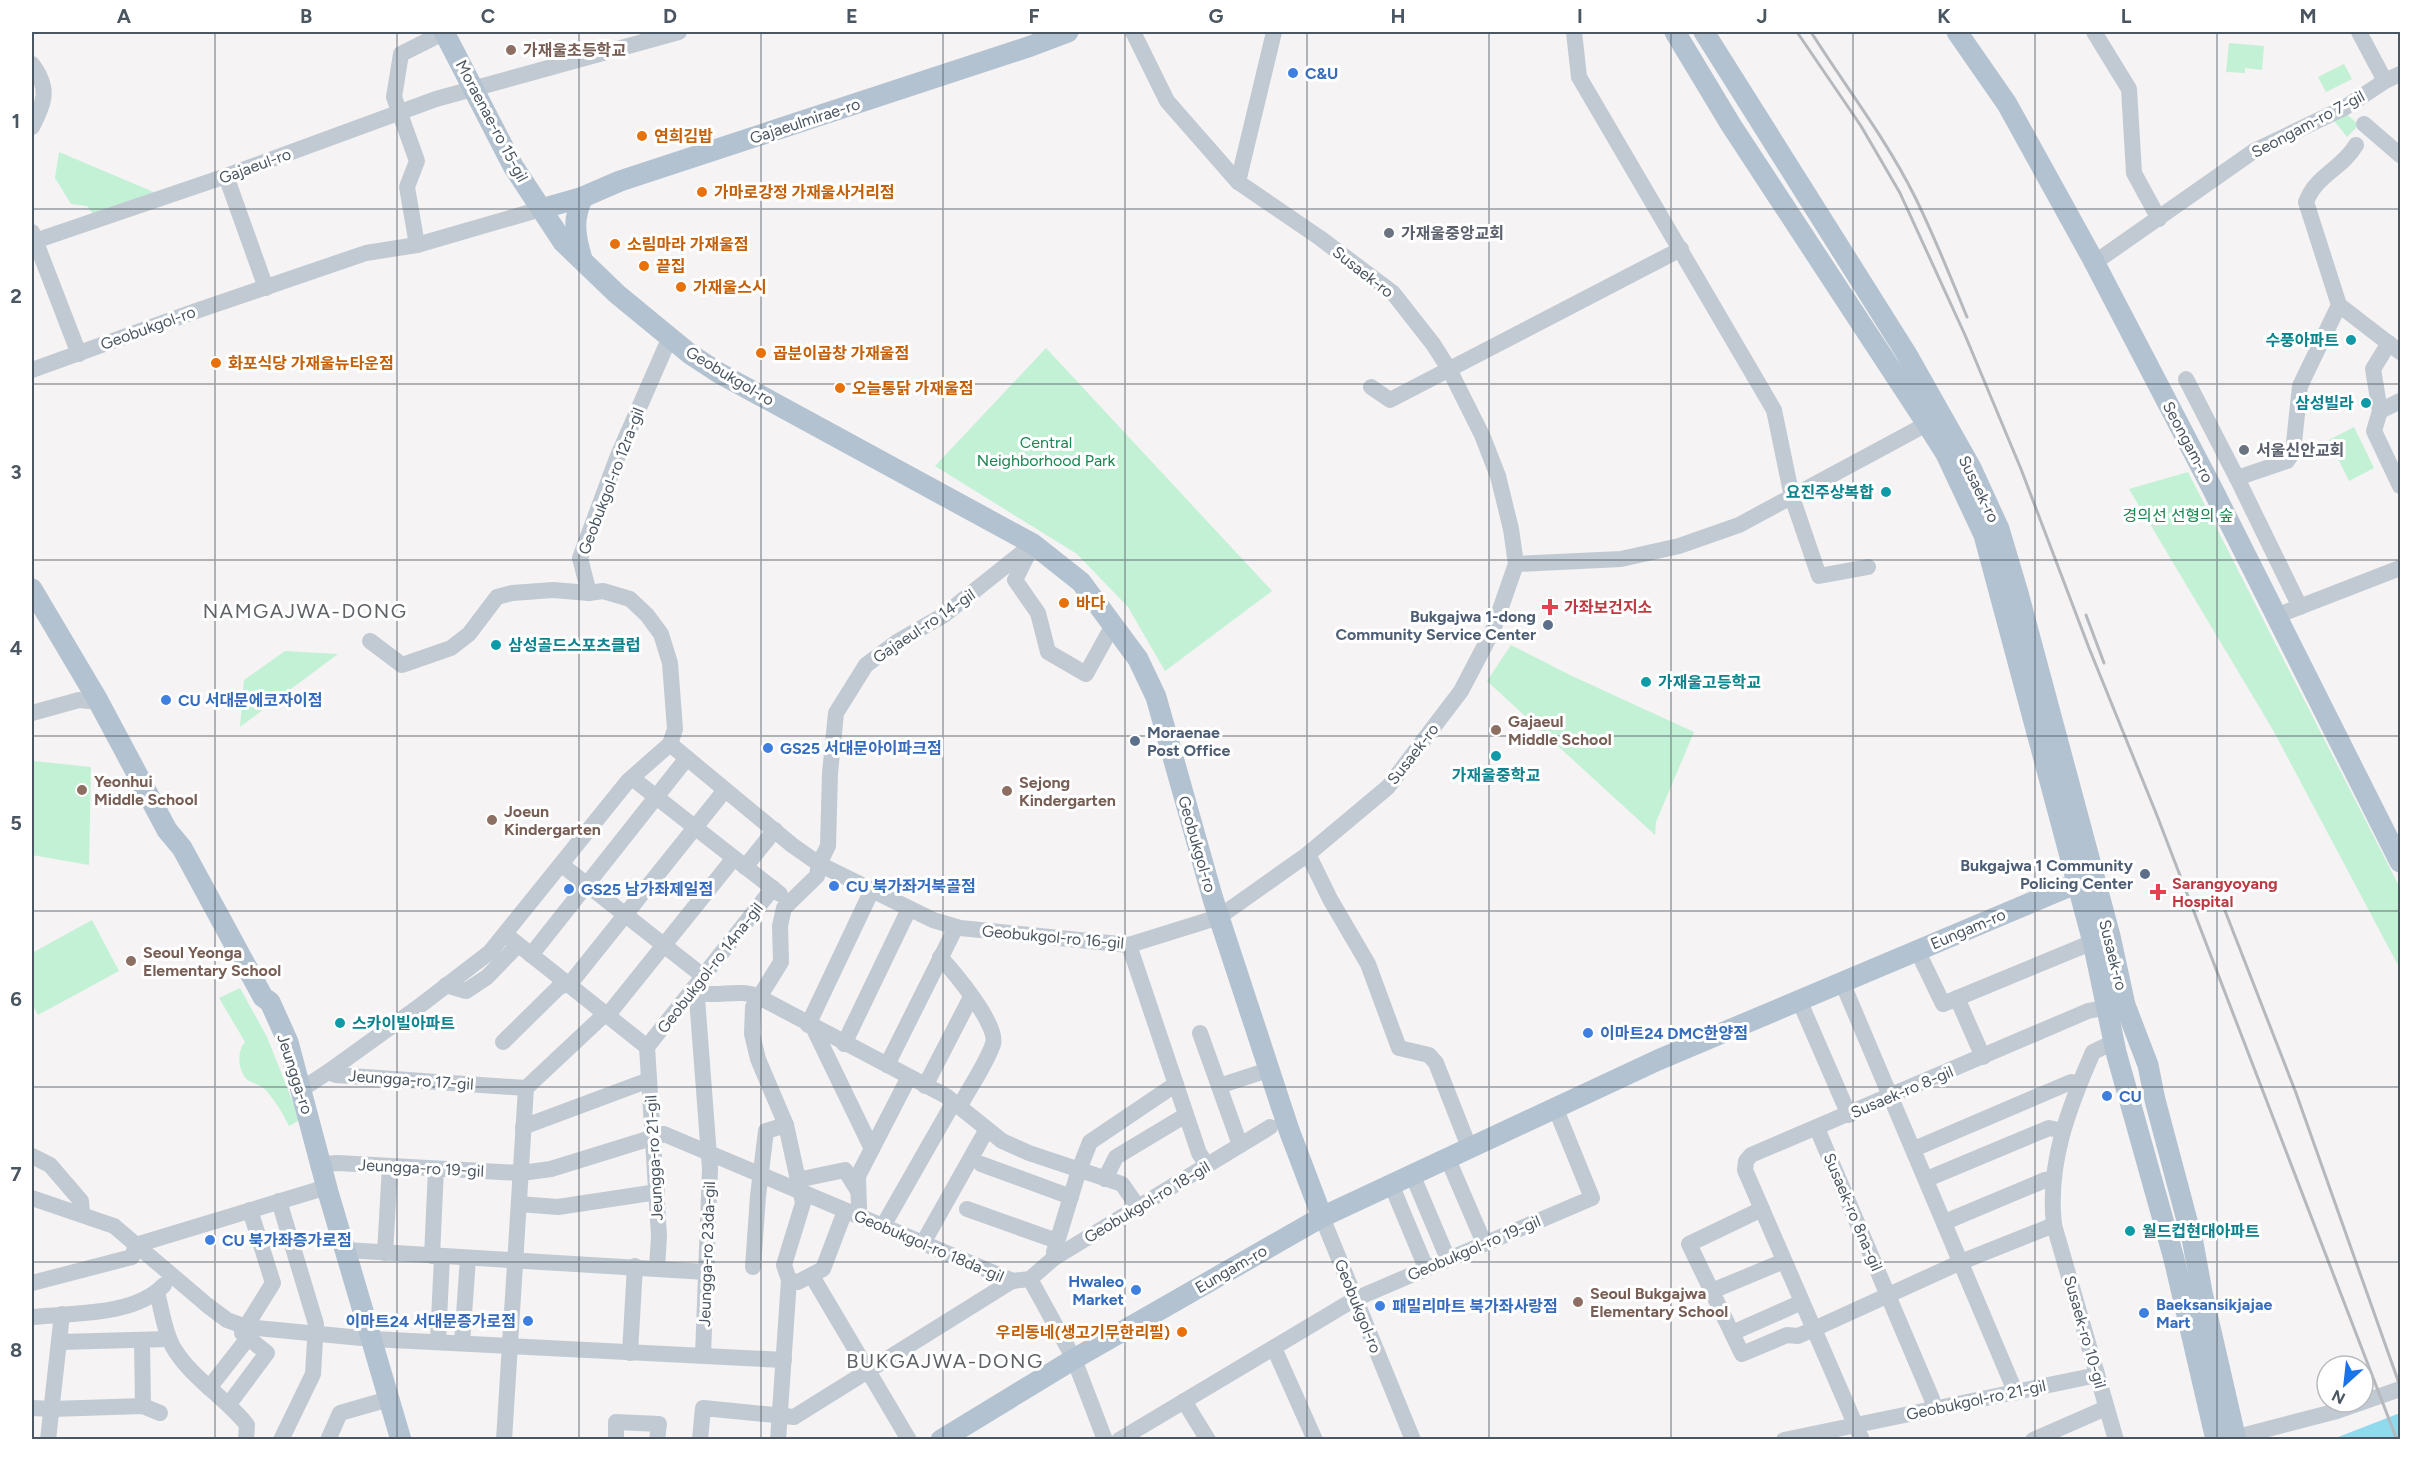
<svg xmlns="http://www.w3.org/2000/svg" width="2432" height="1471" viewBox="0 0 2432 1471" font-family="Figtree,'Noto Sans KR',sans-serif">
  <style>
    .green { fill: #c3f1d5 }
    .water { fill: #90daee }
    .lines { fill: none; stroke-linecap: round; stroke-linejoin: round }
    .minor { stroke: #c1cad2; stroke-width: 16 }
    .major { stroke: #b3c2d1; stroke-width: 21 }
    .rail { stroke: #b5b8bd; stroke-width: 3 }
    .grid { fill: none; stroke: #4a5661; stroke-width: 1.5; stroke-opacity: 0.55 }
    .education-dot { fill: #8d6e63; stroke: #fff; stroke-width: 2 }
    .shop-dot { fill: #3f7fe0; stroke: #fff; stroke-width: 2 }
    .food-dot { fill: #e8710a; stroke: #fff; stroke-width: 2 }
    .worship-dot { fill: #6b7280; stroke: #fff; stroke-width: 2 }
    .culture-dot { fill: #0f9aa8; stroke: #fff; stroke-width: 2 }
    .health-dot { fill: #e0444e; stroke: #fff; stroke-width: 2 }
    .service-dot { fill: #5c6f8a; stroke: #fff; stroke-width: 2 }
    .labels { text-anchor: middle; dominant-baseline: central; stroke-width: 6; stroke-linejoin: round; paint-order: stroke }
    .education-label { font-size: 16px; font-weight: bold; fill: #785e54; stroke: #fff; text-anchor: start }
    .shop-label { font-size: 16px; font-weight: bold; fill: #366cbe; stroke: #fff; text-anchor: start }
    .street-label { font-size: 16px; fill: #4a5661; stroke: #fff }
    .food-label { font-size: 16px; font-weight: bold; fill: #c56008; stroke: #fff; text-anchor: start }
    .worship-label { font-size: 16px; font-weight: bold; fill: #5b616d; stroke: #fff; text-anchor: start }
    .culture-label { font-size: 16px; font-weight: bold; fill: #0d838f; stroke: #fff; text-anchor: start }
    .park-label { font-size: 16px; fill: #17864f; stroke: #fff }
    .health-label { font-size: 16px; font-weight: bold; fill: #be3a42; stroke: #fff; text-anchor: start }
    .service-label { font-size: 16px; font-weight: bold; fill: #4e5e75; stroke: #fff; text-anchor: end }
    .quarter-label { font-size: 20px; letter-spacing: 1.5px; fill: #5f6368; stroke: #fff }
    .neatline { fill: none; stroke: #4a5661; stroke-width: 2 }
    .grid-label { font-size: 20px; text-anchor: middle; font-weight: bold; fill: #4a5661 }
  </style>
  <rect width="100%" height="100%" fill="#f5f3f3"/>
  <g class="green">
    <polygon points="2229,43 2264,46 2262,70 2245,68 2245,73 2226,72"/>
    <polygon points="2344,64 2352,79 2326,92 2318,77"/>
    <polygon points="2344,112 2359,125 2347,137 2332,118"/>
    <polygon points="59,152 156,193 93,214 87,206 71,204 55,178"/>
    <polygon points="1046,348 1272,591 1165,671 1128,607 1077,554 935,466"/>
    <polygon points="2354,427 2374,468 2349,481 2329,440"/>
    <polygon points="2188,472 2400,888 2400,969 2273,730 2129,489"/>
    <polygon points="1511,645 1572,676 1694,732 1656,822 1655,835 1487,681"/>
    <polygon points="285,651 338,654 240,727 244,680"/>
    <polygon points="32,750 34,761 91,767 89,865 32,855"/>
    <polygon points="92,920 119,971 38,1015 32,1004 32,953"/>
    <path d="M240,988L267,1037L300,1120L289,1126C283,1113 275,1101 266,1090C261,1085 255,1084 249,1081C238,1073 236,1052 245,1042L219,998Z"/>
  </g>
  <polygon class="water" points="2400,1413 2400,1439 2333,1439"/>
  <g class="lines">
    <g class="minor">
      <polyline points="1574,32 1579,77 1774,410 1792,497 1819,576 1868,567"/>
      <polyline points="2094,32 2129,89 2134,173 2159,219"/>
      <polyline points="2359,32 2385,81"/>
      <path d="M32,64C50,88 45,102 32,127"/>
      <polyline points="2364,124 2400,155"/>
      <polyline points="226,176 266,288"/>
      <polyline points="1238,182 1274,32"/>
      <polyline points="32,232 79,354"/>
      <polyline points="32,242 226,176 436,99 679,32"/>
      <polyline points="417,245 407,187 417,161 394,97 401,54 445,32"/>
      <polyline points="2094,263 2254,151 2344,108 2385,81 2400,74"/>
      <polyline points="2339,305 2400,352"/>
      <polyline points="32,370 193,312 366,253 417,245 541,209"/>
      <polyline points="2186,379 2237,478"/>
      <polyline points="1371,387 1390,400 1681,249"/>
      <polyline points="2400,401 2380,411 2374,431 2400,486"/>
      <polyline points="2380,411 2373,369 2389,343"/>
      <polyline points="1029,552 1015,580 1038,613 1048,652 1086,674 1113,625"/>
      <polyline points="1516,564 1621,559 1679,546 1739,525 1936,419"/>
      <polyline points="589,593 580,558 617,458 670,337"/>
      <path d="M2300,607L2237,478L2287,461L2293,452L2300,386L2339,305L2306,202C2317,174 2342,169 2356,145"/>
      <polyline points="2276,616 2400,568"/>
      <polyline points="32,713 79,700 99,702"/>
      <polyline points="670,744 792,845 819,864 933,920 960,928 1129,945 1219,917 1308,854 1388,787 1461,691 1493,630 1516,564 1511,529 1498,476 1482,435 1449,369 1433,344 1393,293 1320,238 1238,182 1167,101 1133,32"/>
      <polyline points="632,778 780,894"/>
      <polyline points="1308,854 1330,899 1368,964 1399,1048 1429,1055 1436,1063 1469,1147"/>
      <polyline points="562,865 703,976"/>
      <polyline points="745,867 775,830"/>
      <polyline points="505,934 647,1047"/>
      <polyline points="1129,945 1199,1153 1207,1165"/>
      <polyline points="1917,950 1943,1004 2093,942"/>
      <polyline points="531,955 687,758"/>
      <polyline points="1842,982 2012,1384 2014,1393"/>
      <polyline points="446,985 466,991 487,977 518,945"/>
      <path d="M692,990C713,1000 738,987 759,997L946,1096L1002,1141L1029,1153L1122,1184L1138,1207"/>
      <polyline points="692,990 697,998 710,1169 703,1355"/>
      <polyline points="1957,998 1983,1057"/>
      <polyline points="1799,1000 1849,1115"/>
      <polyline points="808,1025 872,890"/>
      <polyline points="813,1027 872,1149"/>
      <polyline points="1200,1033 1240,1145"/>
      <polyline points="503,1042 558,988 573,980 725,790"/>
      <path d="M2114,1042L2093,1052C2069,1107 2047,1163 2054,1225L2116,1440"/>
      <polyline points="844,1044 909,909"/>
      <polyline points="647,1047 659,1236 657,1268"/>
      <polyline points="647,1047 773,888"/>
      <polyline points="887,1065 956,927"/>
      <polyline points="328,1072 417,1008 490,952 628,781 670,744 675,729 670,663 661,634 647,615 630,599 603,591 589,593 553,590 512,593 497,597 469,634 451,648 402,665 370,641"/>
      <polyline points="925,1086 971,997"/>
      <polyline points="1219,1086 1268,1070"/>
      <polyline points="526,1088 605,1014 611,1011 734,858"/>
      <polyline points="302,1089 328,1072 336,1075 526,1088 504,1440"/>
      <polyline points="523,1127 649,1080"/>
      <polyline points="1820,1127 1819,1133 1932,1399 1934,1409"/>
      <polyline points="1914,1149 2071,1082 2079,1084"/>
      <polyline points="32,1156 50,1165 81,1201 82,1213"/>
      <polyline points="1447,1157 1484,1243"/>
      <polyline points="322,1164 338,1163 521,1173 551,1169 664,1134 1013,1281"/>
      <polyline points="981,1164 1071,1197"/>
      <polyline points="1412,1174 1448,1259"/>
      <polyline points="1105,1179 1116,1157 1186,1115"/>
      <polyline points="1927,1179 2049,1128 2063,1131"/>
      <polyline points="797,1180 845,1170 858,1191"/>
      <polyline points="1391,1184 1426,1268"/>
      <polyline points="32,1198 114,1226 207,1305 227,1320 246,1327 372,1339 784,1360"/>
      <polyline points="279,1201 316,1324 313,1374 281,1440"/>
      <polyline points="519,1204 558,1207 657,1192"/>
      <polyline points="967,1209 1057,1241"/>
      <polyline points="1762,1209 1689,1244 1742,1354 1787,1335 1798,1336 1814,1329 1961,1262 2054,1225"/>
      <polyline points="856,1215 859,1208 858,1176 909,1077"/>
      <polyline points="1322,1217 1413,1440"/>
      <polyline points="1945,1222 2045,1180 2053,1179"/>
      <path d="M883,1226L952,1105L962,1102C972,1084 986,1064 993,1044C999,1025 953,971 940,957"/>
      <polyline points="923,1243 986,1131"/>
      <polyline points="136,1245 327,1187"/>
      <polyline points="346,1250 706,1272"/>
      <polyline points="385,1253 390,1166"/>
      <polyline points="432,1256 436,1169"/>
      <polyline points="1054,1258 1054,1252 1079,1170 1090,1142 1176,1084"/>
      <polyline points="753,1267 758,1196 766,1131 786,1125"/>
      <polyline points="812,1276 909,1440"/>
      <polyline points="1030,1279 1074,1359 1105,1440"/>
      <polyline points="789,1280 798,1282 823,1269 845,1211"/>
      <polyline points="32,1283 132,1257 136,1245"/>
      <polyline points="1712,1291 1784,1261"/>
      <path d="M157,1293C162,1310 164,1331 173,1347C191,1378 225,1397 247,1425L246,1440"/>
      <path d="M32,1317C72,1313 135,1316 164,1285"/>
      <polyline points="1732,1333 1802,1302"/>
      <polyline points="142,1341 143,1406"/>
      <polyline points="59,1342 169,1339"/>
      <polyline points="438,1342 442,1256"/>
      <polyline points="462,1343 468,1258"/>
      <polyline points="1274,1348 1315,1440"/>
      <polyline points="630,1353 635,1266"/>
      <polyline points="209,1388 248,1338"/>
      <polyline points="1184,1401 1208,1440"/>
      <polyline points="229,1404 267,1353 242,1333 273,1283 250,1210"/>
      <polyline points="32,1408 52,1409 143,1406 160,1413"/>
      <polyline points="48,1440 62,1314"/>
      <polyline points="328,1440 340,1413 389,1399"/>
      <polyline points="616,1440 616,1422 659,1424 657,1440"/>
      <polyline points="700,1440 703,1408 794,1417 1012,1281 1030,1279 1054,1258 1270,1127"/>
      <polyline points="778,1440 789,1280 784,1265 803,1203 786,1125 758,1059 752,1034 753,1007 781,962 780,926 784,908 817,876 819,864 828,846 830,773 836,713 866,665 897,642 944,615 1033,544"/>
      <polyline points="1119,1440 1355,1299 1592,1198 1555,1107"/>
      <polyline points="1784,1440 2097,1375"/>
      <polyline points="1862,1440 1745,1170 1746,1161 1751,1155 2088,1011 2108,1007"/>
      <polyline points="2033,1440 2106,1408"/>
      <polyline points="2226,1440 2337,1411 2400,1389"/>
    </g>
    <g class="major">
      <polyline points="444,32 513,166 563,242 617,294 690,354 719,373 1033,544 1081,582 1138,659 1156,697 1213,899 1289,1130 1322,1217"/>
      <polyline points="1675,32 1731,125 1927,424 1946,454 1984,535 2093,942 2116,1052 2174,1259 2216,1440"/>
      <polyline points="1704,32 1906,353 1971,468 1999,529 2018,593 2110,936 2125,1005 2148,1065 2155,1100 2193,1243 2202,1292 2236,1440"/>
      <polyline points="1957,32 2007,104 2091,256 2212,488 2400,862"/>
      <polyline points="541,209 583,197 620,181 1031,46 1068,32"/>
      <path d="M582,259C575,236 572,219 583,197"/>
      <polyline points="32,589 96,697 167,830 182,848 263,997 270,1002 288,1042 328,1192 401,1440"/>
      <polyline points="941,1440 1074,1359 1322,1217 1658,1060 2087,879"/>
    </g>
    <g class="rail">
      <polyline points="1797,32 1861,126 1900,193 1965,335 2021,469 2089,648 2156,813 2397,1440"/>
      <path d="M1811,32C1845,86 1885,137 1914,195C1934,235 1950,276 1967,317"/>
      <polyline points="2086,615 2104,663"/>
      <polyline points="2215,885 2296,1093 2400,1386"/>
    </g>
  </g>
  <path class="grid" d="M215,32V1440M397,32V1440M579,32V1440M761,32V1440M943,32V1440M1125,32V1440M1307,32V1440M1489,32V1440M1671,32V1440M1853,32V1440M2035,32V1440M2217,32V1440M32,209H2400M32,384H2400M32,560H2400M32,736H2400M32,911H2400M32,1087H2400M32,1262H2400"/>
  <g class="education-dot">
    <circle cx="511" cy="50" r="6"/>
    <circle cx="1496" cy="730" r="6"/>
    <circle cx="82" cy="790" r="6"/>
    <circle cx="1007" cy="791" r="6"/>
    <circle cx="492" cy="820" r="6"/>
    <circle cx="131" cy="961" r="6"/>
    <circle cx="1578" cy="1302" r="6"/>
  </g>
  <g class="shop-dot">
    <circle cx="1293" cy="73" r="6"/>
    <circle cx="166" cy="700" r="6"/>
    <circle cx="768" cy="748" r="6"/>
    <circle cx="834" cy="886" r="6"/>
    <circle cx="569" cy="889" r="6"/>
    <circle cx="1588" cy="1033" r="6"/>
    <circle cx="2107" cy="1096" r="6"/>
    <circle cx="210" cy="1240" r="6"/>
    <circle cx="1136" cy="1290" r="6"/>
    <circle cx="1380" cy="1306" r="6"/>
    <circle cx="2144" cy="1313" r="6"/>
    <circle cx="528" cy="1321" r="6"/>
  </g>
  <g class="food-dot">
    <circle cx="642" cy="136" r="6"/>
    <circle cx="702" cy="192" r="6"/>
    <circle cx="615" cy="244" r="6"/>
    <circle cx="644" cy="266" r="6"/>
    <circle cx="681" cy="287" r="6"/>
    <circle cx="761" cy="353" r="6"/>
    <circle cx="216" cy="363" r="6"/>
    <circle cx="840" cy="388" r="6"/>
    <circle cx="1064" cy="603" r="6"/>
    <circle cx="1182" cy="1332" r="6"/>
  </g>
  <g class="worship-dot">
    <circle cx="1389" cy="233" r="6"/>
    <circle cx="2244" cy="450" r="6"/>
  </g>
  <g class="culture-dot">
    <circle cx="2351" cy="340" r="6"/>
    <circle cx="2366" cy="403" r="6"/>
    <circle cx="1886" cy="492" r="6"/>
    <circle cx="496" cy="645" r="6"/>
    <circle cx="1646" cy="682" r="6"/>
    <circle cx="1496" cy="756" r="6"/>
    <circle cx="340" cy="1023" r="6"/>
    <circle cx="2130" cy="1231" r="6"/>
  </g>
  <g class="health-dot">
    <path d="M1547 598h6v6h6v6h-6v6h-6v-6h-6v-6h6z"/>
    <path d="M2155 883h6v6h6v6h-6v6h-6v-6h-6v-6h6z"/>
  </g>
  <g class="service-dot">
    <circle cx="1548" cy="625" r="6"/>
    <circle cx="1135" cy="741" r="6"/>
    <circle cx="2145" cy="874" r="6"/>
  </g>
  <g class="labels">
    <g class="education-label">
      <text x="523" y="50">가재울초등학교</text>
      <text x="1508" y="721">Gajaeul<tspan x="1508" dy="18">Middle School</tspan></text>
      <text x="94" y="781">Yeonhui<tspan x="94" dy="18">Middle School</tspan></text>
      <text x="1019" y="782">Sejong<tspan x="1019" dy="18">Kindergarten</tspan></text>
      <text x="504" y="811">Joeun<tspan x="504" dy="18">Kindergarten</tspan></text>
      <text x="143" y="952">Seoul Yeonga<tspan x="143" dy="18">Elementary School</tspan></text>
      <text x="1590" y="1293">Seoul Bukgajwa<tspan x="1590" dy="18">Elementary School</tspan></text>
    </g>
    <g class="shop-label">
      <text x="1305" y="73">C&amp;U</text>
      <text x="178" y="700">CU 서대문에코자이점</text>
      <text x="780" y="748">GS25 서대문아이파크점</text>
      <text x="846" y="886">CU 북가좌거북골점</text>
      <text x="581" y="889">GS25 남가좌제일점</text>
      <text x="1600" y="1033">이마트24 DMC한양점</text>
      <text x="2119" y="1096">CU</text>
      <text x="222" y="1240">CU 북가좌증가로점</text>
      <text x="1124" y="1281" text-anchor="end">Hwaleo<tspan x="1124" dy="18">Market</tspan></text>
      <text x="2156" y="1304">Baeksansikjajae<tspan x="2156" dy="18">Mart</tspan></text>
      <text x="1392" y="1306">패밀리마트 북가좌사랑점</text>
      <text x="516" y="1321" text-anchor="end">이마트24 서대문증가로점</text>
    </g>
    <g class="street-label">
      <text transform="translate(492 121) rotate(62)">Moraenae-ro 15-gil</text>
      <text transform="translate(805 121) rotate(-18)">Gajaeulmirae-ro</text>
      <text transform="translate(2308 124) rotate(-28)">Seongam-ro 7-gil</text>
      <text transform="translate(255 166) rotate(-20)">Gajaeul-ro</text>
      <text transform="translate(1363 272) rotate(38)">Susaek-ro</text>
      <text transform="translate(148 328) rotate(-20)">Geobukgol-ro</text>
      <text transform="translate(730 376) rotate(31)">Geobukgol-ro</text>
      <text transform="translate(2188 442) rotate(62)">Seongam-ro</text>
      <text transform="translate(611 481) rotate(-69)">Geobukgol-ro 12ra-gil</text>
      <text transform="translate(1979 489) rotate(64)">Susaek-ro</text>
      <text transform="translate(924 626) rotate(-34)">Gajaeul-ro 14-gil</text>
      <text transform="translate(1413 754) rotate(-52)">Susaek-ro</text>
      <text transform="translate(1197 844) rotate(74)">Geobukgol-ro</text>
      <text transform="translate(1968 929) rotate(-23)">Eungam-ro</text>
      <text transform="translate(1053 937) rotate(5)">Geobukgol-ro 16-gil</text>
      <text transform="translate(2113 955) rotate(76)">Susaek-ro</text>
      <text transform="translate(710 968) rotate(-52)">Geobukgol-ro 14na-gil</text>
      <text transform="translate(295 1074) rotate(72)">Jeungga-ro</text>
      <text transform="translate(411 1080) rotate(4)">Jeungga-ro 17-gil</text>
      <text transform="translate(1902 1092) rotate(-23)">Susaek-ro 8-gil</text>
      <text transform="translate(654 1158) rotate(-93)">Jeungga-ro 21-gil</text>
      <text transform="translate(421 1168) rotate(3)">Jeungga-ro 19-gil</text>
      <text transform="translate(1147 1202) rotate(-31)">Geobukgol-ro 18-gil</text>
      <text transform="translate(1853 1212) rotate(67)">Susaek-ro 8na-gil</text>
      <text transform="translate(929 1246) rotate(23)">Geobukgol-ro 18da-gil</text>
      <text transform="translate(1474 1248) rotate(-23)">Geobukgol-ro 19-gil</text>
      <text transform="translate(707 1254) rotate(-88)">Jeungga-ro 23da-gil</text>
      <text transform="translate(1231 1269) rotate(-30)">Eungam-ro</text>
      <text transform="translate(1358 1306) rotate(68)">Geobukgol-ro</text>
      <text transform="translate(2085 1332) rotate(74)">Susaek-ro 10-gil</text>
      <text transform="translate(1976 1400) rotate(-12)">Geobukgol-ro 21-gil</text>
    </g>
    <g class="food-label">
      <text x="654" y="136">연희김밥</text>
      <text x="714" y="192">가마로강정 가재울사거리점</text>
      <text x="627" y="244">소림마라 가재울점</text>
      <text x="656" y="266">끝집</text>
      <text x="693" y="287">가재울스시</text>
      <text x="773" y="353">곱분이곱창 가재울점</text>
      <text x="228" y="363">화포식당 가재울뉴타운점</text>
      <text x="852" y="388">오늘통닭 가재울점</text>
      <text x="1076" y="603">바다</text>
      <text x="1170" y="1332" text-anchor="end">우리동네(생고기무한리필)</text>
    </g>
    <g class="worship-label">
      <text x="1401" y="233">가재울중앙교회</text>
      <text x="2256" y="450">서울신안교회</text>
    </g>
    <g class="culture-label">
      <text x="2339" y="340" text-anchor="end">수풍아파트</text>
      <text x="2354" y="403" text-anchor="end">삼성빌라</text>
      <text x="1874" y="492" text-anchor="end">요진주상복합</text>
      <text x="508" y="645">삼성골드스포츠클럽</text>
      <text x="1658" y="682">가재울고등학교</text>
      <text x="1496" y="775" text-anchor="middle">가재울중학교</text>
      <text x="352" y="1023">스카이빌아파트</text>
      <text x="2142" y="1231">월드컵현대아파트</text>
    </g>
    <g class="park-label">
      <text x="1046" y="442">Central<tspan x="1046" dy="18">Neighborhood Park</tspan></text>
      <text x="2178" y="515">경의선 선형의 숲</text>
    </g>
    <g class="health-label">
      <text x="1564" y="607">가좌보건지소</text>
      <text x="2172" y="883">Sarangyoyang<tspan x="2172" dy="18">Hospital</tspan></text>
    </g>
    <g class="service-label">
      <text x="1536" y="616">Bukgajwa 1-dong<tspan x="1536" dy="18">Community Service Center</tspan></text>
      <text x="1147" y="732" text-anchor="start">Moraenae<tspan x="1147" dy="18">Post Office</tspan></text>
      <text x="2133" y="865">Bukgajwa 1 Community<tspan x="2133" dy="18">Policing Center</tspan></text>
    </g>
    <g class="quarter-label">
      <text x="305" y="611">NAMGAJWA-DONG</text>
      <text x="945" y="1361">BUKGAJWA-DONG</text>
    </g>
  </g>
  <rect width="2432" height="1471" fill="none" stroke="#ffffff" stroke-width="66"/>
  <g transform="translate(2345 1384) rotate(207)"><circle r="28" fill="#ffffff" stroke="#b7bbc0" stroke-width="1.5"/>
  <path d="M0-4.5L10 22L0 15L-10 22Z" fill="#1a73e8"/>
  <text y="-9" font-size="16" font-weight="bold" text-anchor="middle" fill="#4a5661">N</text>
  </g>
  <rect x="33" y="33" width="2366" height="1405" class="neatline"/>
  <g class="grid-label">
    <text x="124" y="23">A</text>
    <text x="306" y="23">B</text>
    <text x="488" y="23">C</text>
    <text x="670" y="23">D</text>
    <text x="852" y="23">E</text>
    <text x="1034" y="23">F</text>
    <text x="1216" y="23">G</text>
    <text x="1398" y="23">H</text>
    <text x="1580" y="23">I</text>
    <text x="1762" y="23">J</text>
    <text x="1944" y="23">K</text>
    <text x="2126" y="23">L</text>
    <text x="2308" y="23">M</text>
    <text x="16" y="128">1</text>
    <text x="16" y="303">2</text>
    <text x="16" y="479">3</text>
    <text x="16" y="655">4</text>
    <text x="16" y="830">5</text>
    <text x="16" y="1006">6</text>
    <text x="16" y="1181">7</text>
    <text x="16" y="1357">8</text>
  </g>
</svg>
